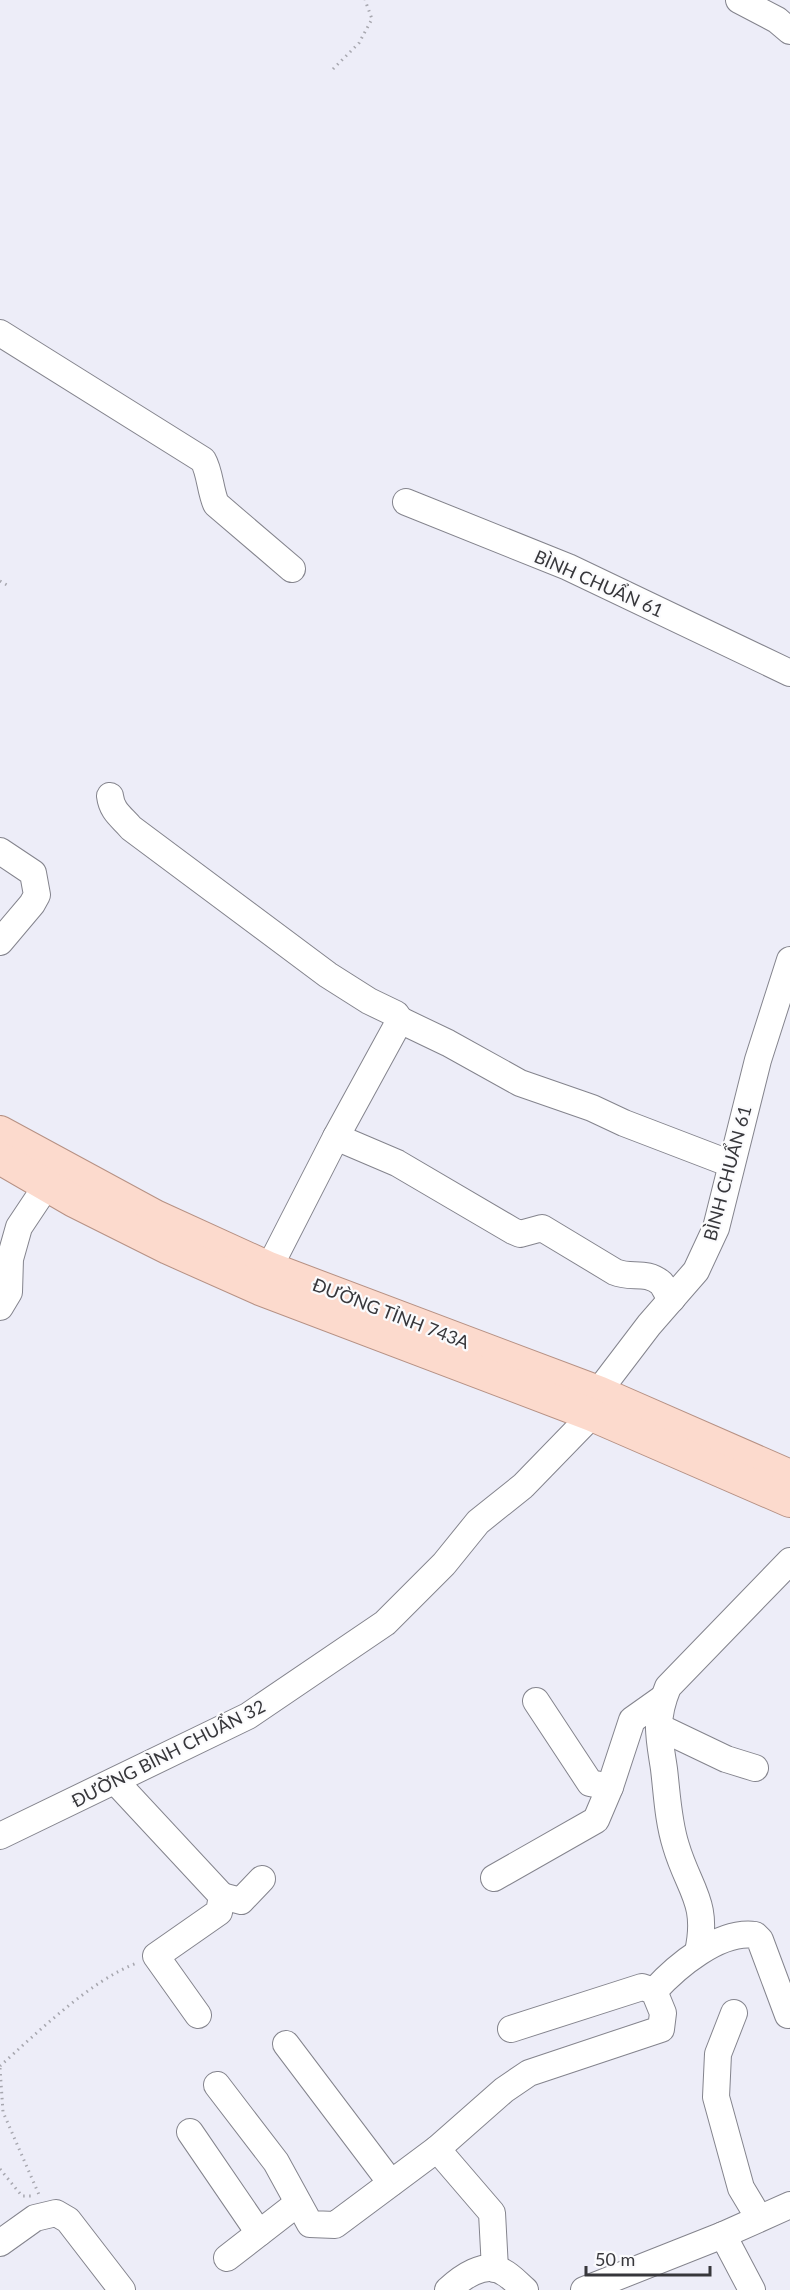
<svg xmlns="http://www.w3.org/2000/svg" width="790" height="2290" viewBox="0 0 790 2290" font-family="Lato,sans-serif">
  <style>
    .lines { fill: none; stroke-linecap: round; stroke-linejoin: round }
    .minor-casing { stroke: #84848d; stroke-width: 28 }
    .major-casing { stroke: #b69184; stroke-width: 34 }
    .path { stroke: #a7a7af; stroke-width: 3; stroke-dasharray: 1.5 4.5; stroke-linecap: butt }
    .minor { stroke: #fff; stroke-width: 26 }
    .major { stroke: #fcdacd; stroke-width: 32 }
    .labels { text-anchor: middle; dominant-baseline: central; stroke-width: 4.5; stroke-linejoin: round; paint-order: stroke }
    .street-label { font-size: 18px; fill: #37373b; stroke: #fbfbfd }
  </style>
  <rect width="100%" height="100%" fill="#ededf8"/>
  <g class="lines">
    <defs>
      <g id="minor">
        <polyline points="739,0 777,20 790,31"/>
        <path d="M0,333L203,460C210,472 210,490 216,504L292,569"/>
        <polyline points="406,502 568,567 790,673"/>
        <path d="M110,796C112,812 122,817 131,828L328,975L369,1001L396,1014L400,1020L336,1137L269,1268"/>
        <polyline points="0,851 33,873 37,895 32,904 0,942"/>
        <polyline points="400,1020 448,1043 520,1083 592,1108 624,1123 731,1164"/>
        <path d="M336,1137L397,1163L513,1231L520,1234L542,1228L615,1272C631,1279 646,1270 661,1283C665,1287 666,1294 672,1299"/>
        <polyline points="0,1307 9,1292 10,1259 19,1227 47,1185"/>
        <polyline points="598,1392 649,1325 696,1271 716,1228 758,1060 790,960"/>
        <polyline points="536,1701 590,1783 610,1787"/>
        <polyline points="659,1727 726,1759 755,1768"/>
        <polyline points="115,1781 222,1896 219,1912 156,1956 198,2015"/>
        <polyline points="0,1836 248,1716 385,1623 444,1564 478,1522 523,1486 592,1415"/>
        <polyline points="494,1878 596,1820 610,1787 632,1720 663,1698"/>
        <polyline points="222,1896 241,1901 262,1879"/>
        <path d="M698,1952C709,1902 689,1890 676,1846C668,1821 667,1794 664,1769C662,1755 659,1741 659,1727C659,1714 663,1699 668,1687L790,1561"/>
        <path d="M654,1991C676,1967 719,1930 755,1935L760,1940L788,2015"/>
        <polyline points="734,2013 718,2054 716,2097 741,2188 759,2218"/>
        <polyline points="286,2044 391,2183"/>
        <polyline points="217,2085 276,2162 310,2224 335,2225 437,2149 492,2213 495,2269"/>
        <polyline points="190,2132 259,2233"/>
        <polyline points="437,2149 504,2090 529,2073 661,2029 663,2013 654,1991 642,1987 511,2029"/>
        <polyline points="0,2243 35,2218 56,2213 68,2220 122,2290"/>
        <polyline points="227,2258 298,2203"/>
        <path d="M448,2290C461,2278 485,2260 503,2272C511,2276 518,2284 525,2290"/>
        <polyline points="584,2290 723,2235"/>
        <polyline points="752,2290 723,2235 790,2205"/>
      </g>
      <g id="major">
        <polyline points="0,1132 155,1216 269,1268 598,1392 790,1476"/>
        <polyline points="0,1158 74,1201 168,1248 260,1289 592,1415 790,1501"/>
      </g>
    </defs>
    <use href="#minor" class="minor-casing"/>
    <use href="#major" class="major-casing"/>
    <g class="path">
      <polyline points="333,69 359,43 372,19 365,0"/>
      <polyline points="0,581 7,585"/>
      <path d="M0,2066C37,2033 91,1980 137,1963"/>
      <polyline points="0,2068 3,2112 40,2197"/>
      <polyline points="0,2169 22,2196 32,2196"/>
    </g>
    <use href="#minor" class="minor"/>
    <use href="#major" class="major"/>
  </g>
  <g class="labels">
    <g class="street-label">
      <text transform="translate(599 583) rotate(24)">BÌNH CHUẨN 61</text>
      <text transform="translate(727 1173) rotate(-75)">BÌNH CHUẨN 61</text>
      <text transform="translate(391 1313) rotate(21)">ĐƯỜNG TỈNH 743A</text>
      <text transform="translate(168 1753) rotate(-27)">ĐƯỜNG BÌNH CHUẨN 32</text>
    </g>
  </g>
  <path d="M586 2266v9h124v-9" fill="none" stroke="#37373b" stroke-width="3"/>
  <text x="595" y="2266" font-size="18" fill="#37373b" stroke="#fbfbfd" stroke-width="4.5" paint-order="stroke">50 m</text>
</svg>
